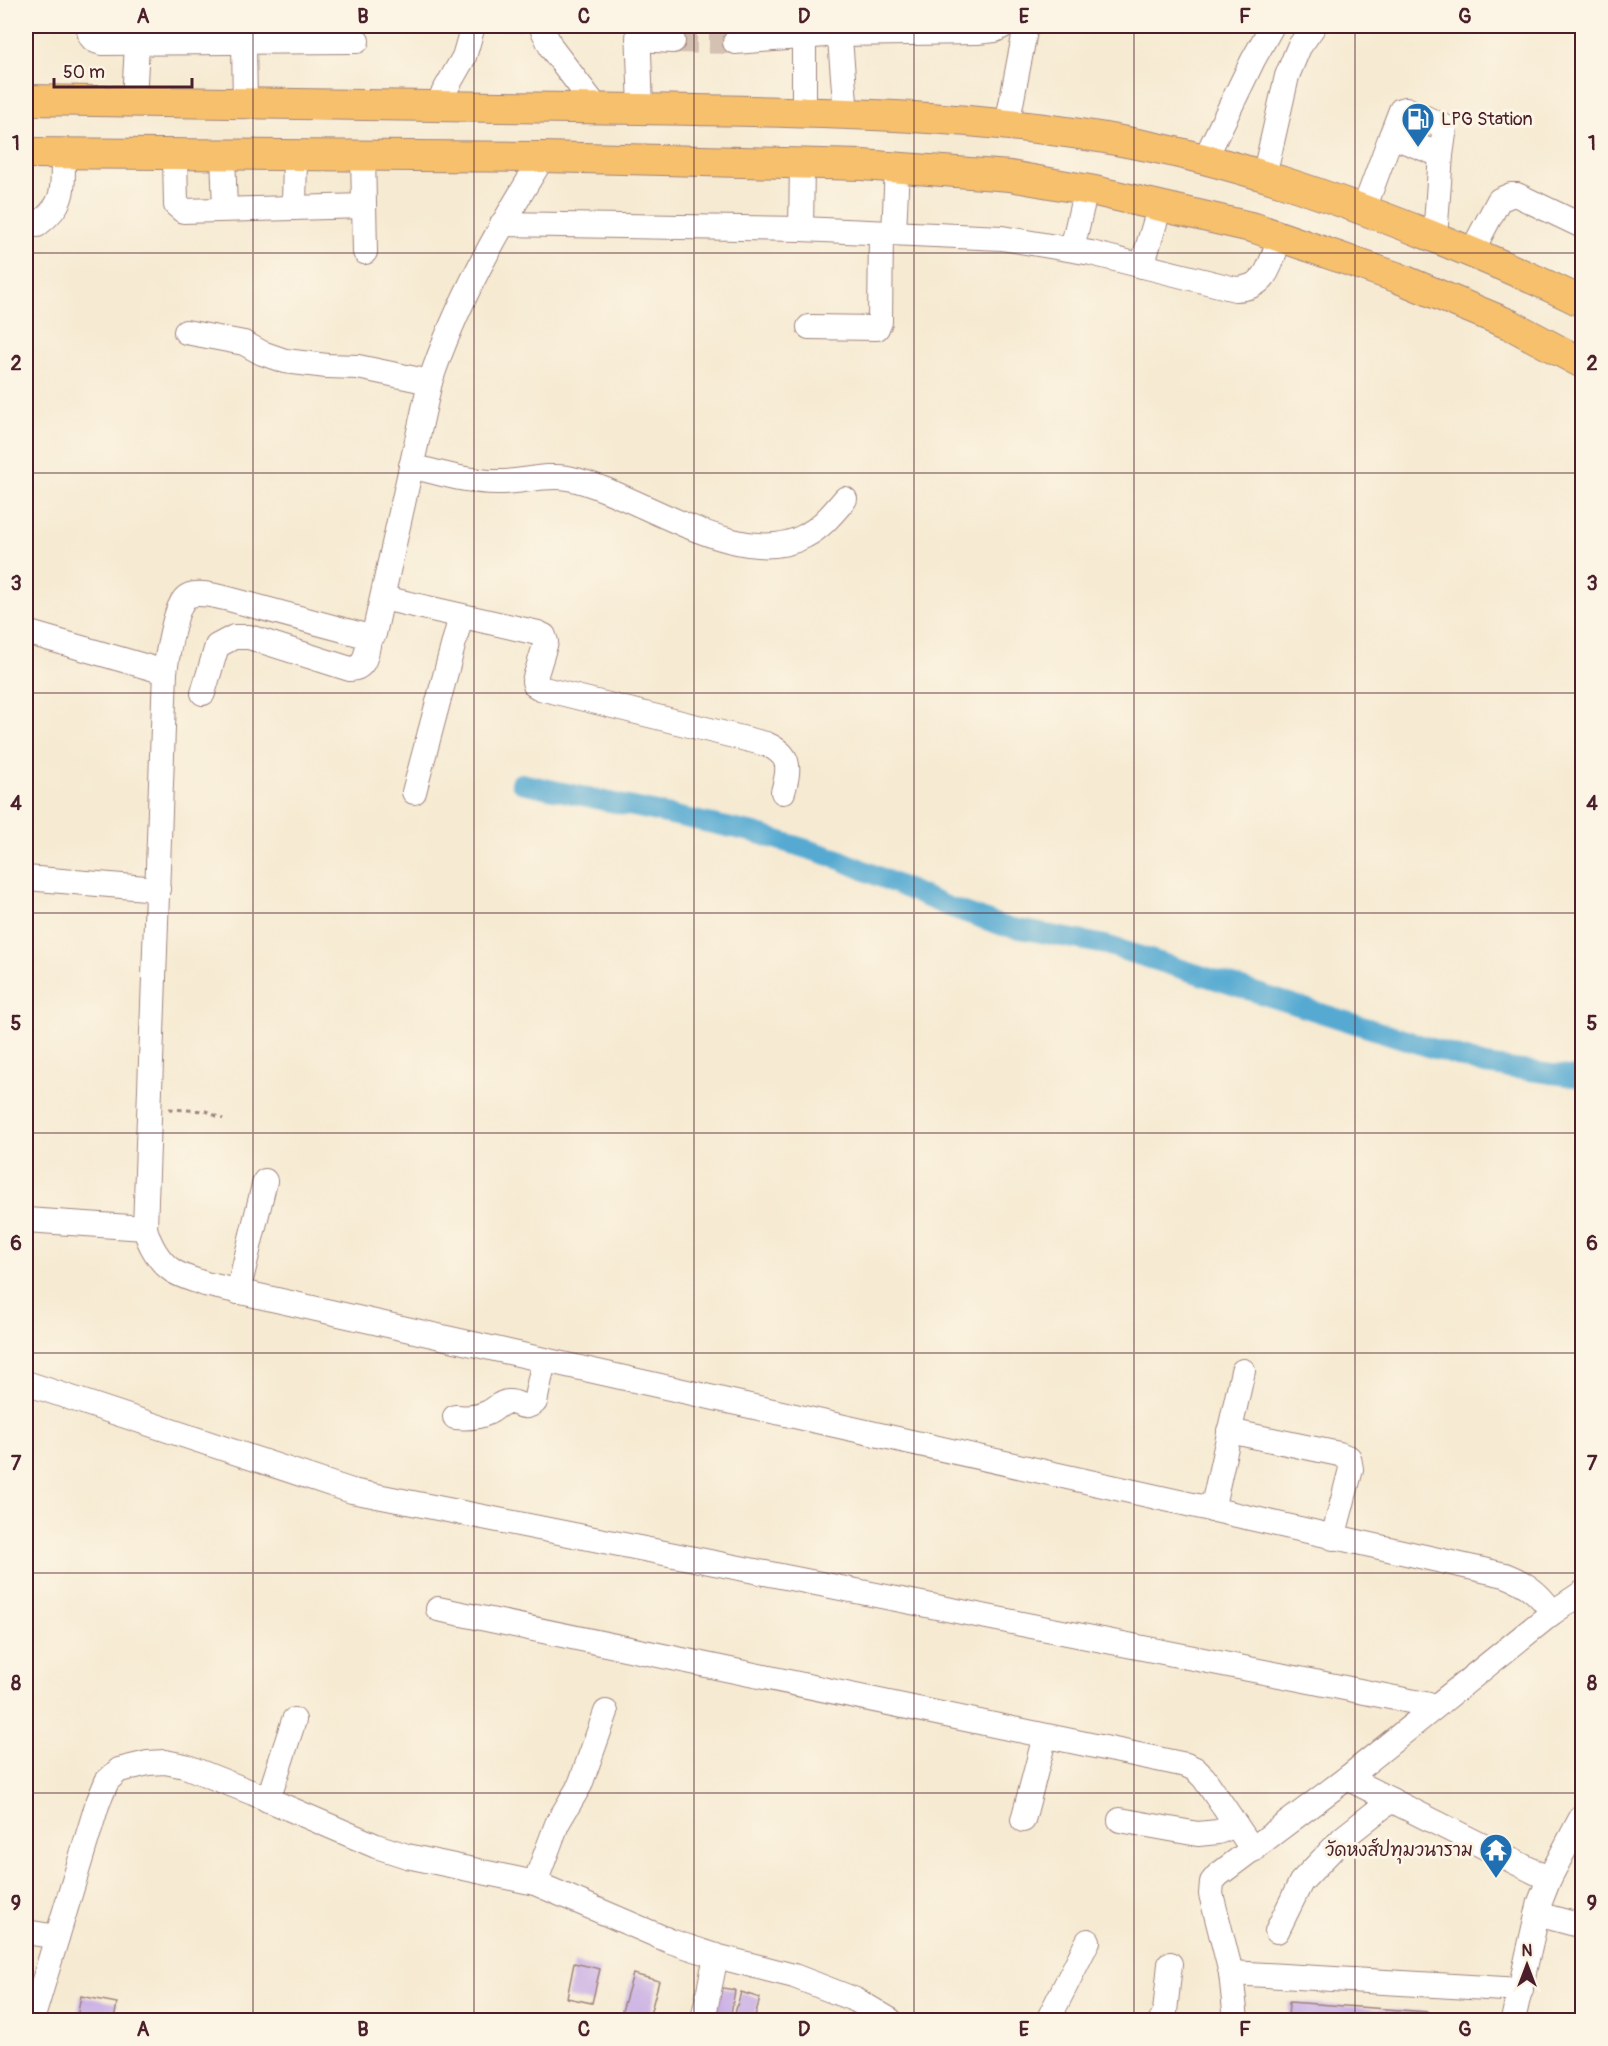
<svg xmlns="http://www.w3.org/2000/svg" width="1608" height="2046" viewBox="0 0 1608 2046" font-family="Pangolin,'Playpen Sans Thai',sans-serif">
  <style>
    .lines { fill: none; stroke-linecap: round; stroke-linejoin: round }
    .canal { stroke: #57aad2; stroke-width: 20 }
    .building { fill: #c5a9e5 }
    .minor-tunnel { stroke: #d4c1b1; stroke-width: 24; stroke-dasharray: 24 12; stroke-linecap: butt }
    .minor-casing { stroke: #a0847e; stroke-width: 26 }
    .major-casing { stroke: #a0847e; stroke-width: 32 }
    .path { stroke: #a0847e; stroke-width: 3; stroke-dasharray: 4.5 4.5; stroke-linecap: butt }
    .minor { stroke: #fff; stroke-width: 24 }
    .major { stroke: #f7c06c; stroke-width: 30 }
    .grid { fill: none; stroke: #4a1f2b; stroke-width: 1.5; stroke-opacity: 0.55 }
    .labels { text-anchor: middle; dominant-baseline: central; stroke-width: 6; stroke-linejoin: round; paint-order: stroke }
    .poi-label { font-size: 18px; fill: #4a1f2b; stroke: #fcf5e5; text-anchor: start }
    .neatline { fill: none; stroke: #4a1f2b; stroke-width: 2 }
    .grid-label { font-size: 20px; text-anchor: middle; font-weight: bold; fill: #4a1f2b }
  </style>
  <rect width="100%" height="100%" fill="#fcf5e5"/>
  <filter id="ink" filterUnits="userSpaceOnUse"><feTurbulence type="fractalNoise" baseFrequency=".0167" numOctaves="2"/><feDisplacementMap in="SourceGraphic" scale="12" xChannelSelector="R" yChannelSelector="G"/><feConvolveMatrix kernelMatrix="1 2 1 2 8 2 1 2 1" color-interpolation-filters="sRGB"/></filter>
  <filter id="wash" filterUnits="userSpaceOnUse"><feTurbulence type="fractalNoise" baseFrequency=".008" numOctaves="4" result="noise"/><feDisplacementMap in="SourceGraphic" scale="24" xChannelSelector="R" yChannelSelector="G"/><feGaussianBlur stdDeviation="1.35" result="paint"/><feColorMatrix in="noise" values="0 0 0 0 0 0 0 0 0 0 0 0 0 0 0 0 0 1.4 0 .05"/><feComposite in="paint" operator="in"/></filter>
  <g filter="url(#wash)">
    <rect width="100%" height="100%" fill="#f6ead2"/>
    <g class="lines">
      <polyline class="canal" points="521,783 755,833 836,858 946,906 1003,926 1106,945 1485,1065 1582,1078"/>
    </g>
    <g id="blocks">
      <g class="building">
        <rect x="482" y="26" width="39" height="4"/>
        <polygon points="574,1963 600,1969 592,2003 567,1998"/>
        <polygon points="633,1974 659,1981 649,2018 622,2011"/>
        <polygon points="717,1987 735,1990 730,2020 711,2020"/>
        <polygon points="741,1992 760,1998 754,2020 733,2020"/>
        <polygon points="81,1996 117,2003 114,2020 93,2020 77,2017"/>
        <polygon points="1289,2002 1428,2012 1428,2020 1288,2020"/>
        <polygon points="1446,2016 1486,2018 1486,2020 1445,2020"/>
      </g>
    </g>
  </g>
  <g filter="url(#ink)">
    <use href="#blocks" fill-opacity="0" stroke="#a0847e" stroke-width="1.5"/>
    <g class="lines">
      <polyline class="minor-tunnel" points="673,41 735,42"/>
      <defs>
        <g id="minor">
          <path d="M89,26C89,36 91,41 102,43L357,41"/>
          <polyline points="541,26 552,49 597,108"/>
          <polyline points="638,26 641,109"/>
          <polyline points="804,26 804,113"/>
          <polyline points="839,26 846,115"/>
          <polyline points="638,39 673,41"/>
          <polyline points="735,42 839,34 977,32 995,30 1003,26"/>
          <polyline points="244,43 245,104"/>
          <polyline points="134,102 137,43"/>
          <polyline points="436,106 464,57 473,26"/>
          <polyline points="1007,125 1026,26"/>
          <polyline points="1391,136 1401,110 1406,109 1445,127 1441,155"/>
          <polyline points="175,154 176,205 183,211 364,206"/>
          <polyline points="223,155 225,209"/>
          <polyline points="363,155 365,252"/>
          <path d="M543,157C499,228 456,303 430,382L374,634L366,636L225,598C214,596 199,591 188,596C175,601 167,658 165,672L145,1228C149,1244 159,1262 173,1271C182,1277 195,1280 205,1284L1505,1575C1526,1583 1541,1594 1552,1613"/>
          <polyline points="1204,161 1253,60 1272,26"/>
          <polyline points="1264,177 1287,76 1299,47 1314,26"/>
          <polyline points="294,208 295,155"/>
          <polyline points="1364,209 1391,136 1441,155 1435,237"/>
          <path d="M502,224L801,229L1002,238L1091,253L1235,289C1269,288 1270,263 1280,236"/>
          <path d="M37,225C68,202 62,188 63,153"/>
          <polyline points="801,229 802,164"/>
          <polyline points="894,233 897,167"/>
          <polyline points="1072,249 1086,189"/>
          <polyline points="1472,251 1499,200 1511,195 1517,195 1582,226"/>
          <polyline points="1142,266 1160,206"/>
          <polyline points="809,327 877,328 880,322 881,233"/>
          <polyline points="186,332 244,343 262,353 285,361 327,366 358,367 430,382"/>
          <path d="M411,466C440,473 470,483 501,482C524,482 545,474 568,478C635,491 739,573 805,536C822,527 833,513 845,499"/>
          <path d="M383,598L538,633L544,636L546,642L534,681L535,685L540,688L766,744C791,755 790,767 783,792"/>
          <polyline points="26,632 165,672"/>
          <path d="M203,693L217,646L234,637H249L350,669C368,668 366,650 370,636"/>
          <polyline points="414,792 461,616"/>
          <polyline points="26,878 158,889"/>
          <polyline points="26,1220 145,1228"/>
          <polyline points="238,1292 265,1181"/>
          <polyline points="26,1383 352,1491 1435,1706"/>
          <path d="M455,1417C466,1418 477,1418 487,1413C495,1410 500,1402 508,1402C520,1401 522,1412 535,1402L544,1360"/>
          <polyline points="1229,1431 1339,1454 1349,1458 1351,1469 1333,1538"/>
          <polyline points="1212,1510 1243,1371"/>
          <polyline points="438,1609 1186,1765 1195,1769 1204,1778 1253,1850"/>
          <polyline points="1347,1778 1549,1879"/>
          <polyline points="268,1800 294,1720"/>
          <polyline points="1023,1820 1045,1736"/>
          <polyline points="1120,1820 1198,1834 1218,1832 1236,1825"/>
          <polyline points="535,1883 557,1824 580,1785 606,1712"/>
          <polyline points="1537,1914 1582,1926"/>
          <polyline points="1277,1931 1301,1882 1343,1838 1391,1800"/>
          <polyline points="26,1932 57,1937"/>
          <polyline points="1231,1973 1521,1990"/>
          <polyline points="32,2020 97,1805 107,1781 119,1770 148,1763 165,1762 185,1766 253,1793 376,1846 407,1856 535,1883 670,1941 716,1956 794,1976 856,2000 890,2020"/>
          <polyline points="703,2020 716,1956"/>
          <polyline points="1048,2020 1088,1941"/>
          <polyline points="1161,2020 1165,2012 1170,1964"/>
          <polyline points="1236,2020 1231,1973 1211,1894 1212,1882 1218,1875 1347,1778 1552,1613 1582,1593"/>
          <polyline points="1513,2020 1540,1902 1549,1879 1582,1816"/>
        </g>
        <g id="major">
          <path d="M26,100C230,103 435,105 640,109C804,112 971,112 1132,143C1234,162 1333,197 1429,235C1481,256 1532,277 1582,302"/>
          <polyline points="26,153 543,157 862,165 1010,176 1095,191 1255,228 1396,277 1511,325 1582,363"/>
        </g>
      </defs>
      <use href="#minor" class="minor-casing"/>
      <use href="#major" class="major-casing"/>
      <polyline class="path" points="169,1109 206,1111 223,1119"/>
      <use href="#minor" class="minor"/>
      <use href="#major" class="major"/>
    </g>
  </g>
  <path class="grid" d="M253,26V2020M474,26V2020M694,26V2020M914,26V2020M1134,26V2020M1355,26V2020M26,253H1582M26,473H1582M26,693H1582M26,913H1582M26,1133H1582M26,1353H1582M26,1573H1582M26,1793H1582"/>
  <defs>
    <symbol id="fuel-pin" viewBox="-11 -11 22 30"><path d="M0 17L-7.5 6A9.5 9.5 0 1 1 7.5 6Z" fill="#1f6fb2" stroke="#fcf5e5"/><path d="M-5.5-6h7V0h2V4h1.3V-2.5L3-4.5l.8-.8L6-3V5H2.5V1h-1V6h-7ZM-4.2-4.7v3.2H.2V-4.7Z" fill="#fff"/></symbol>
    <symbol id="temple-pin" viewBox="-11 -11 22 30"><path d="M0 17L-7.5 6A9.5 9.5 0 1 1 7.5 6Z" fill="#1f6fb2" stroke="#fcf5e5"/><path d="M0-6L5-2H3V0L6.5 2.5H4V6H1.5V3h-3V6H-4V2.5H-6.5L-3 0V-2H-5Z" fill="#fff"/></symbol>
  </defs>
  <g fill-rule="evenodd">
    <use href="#fuel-pin" x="1399" y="100" width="38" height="52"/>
    <use href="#temple-pin" x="1477" y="1831" width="38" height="52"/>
  </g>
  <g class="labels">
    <g class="poi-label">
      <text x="1441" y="119">LPG Station</text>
      <text x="1473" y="1850" text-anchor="end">วัดหงส์ปทุมวนาราม</text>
    </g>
  </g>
  <rect width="1608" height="2046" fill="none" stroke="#fcf5e5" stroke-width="66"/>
  <g transform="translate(1527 1965)" stroke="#fcf5e5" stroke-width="4.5" paint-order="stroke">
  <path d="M0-4.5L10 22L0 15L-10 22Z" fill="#4a1f2b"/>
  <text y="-9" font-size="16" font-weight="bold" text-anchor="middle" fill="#4a1f2b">N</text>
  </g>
  <path d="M54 78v9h138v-9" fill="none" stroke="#4a1f2b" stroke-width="3"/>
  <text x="63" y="78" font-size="18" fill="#4a1f2b" stroke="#fcf5e5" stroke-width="4.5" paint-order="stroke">50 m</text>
  <rect x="33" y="33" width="1542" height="1980" class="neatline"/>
  <g class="grid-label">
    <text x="143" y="23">A</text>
    <text x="363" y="23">B</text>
    <text x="584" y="23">C</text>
    <text x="804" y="23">D</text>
    <text x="1024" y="23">E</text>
    <text x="1245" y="23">F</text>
    <text x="1465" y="23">G</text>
    <text x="16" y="150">1</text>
    <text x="1592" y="150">1</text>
    <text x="16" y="370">2</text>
    <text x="1592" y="370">2</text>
    <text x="16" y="590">3</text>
    <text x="1592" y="590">3</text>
    <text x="16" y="810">4</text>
    <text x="1592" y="810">4</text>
    <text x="16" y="1030">5</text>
    <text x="1592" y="1030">5</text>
    <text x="16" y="1250">6</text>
    <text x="1592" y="1250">6</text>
    <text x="16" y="1470">7</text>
    <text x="1592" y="1470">7</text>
    <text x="16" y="1690">8</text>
    <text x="1592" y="1690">8</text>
    <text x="16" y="1910">9</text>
    <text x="1592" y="1910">9</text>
    <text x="143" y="2036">A</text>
    <text x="363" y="2036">B</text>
    <text x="584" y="2036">C</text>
    <text x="804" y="2036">D</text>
    <text x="1024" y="2036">E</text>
    <text x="1245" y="2036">F</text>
    <text x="1465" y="2036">G</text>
  </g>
</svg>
